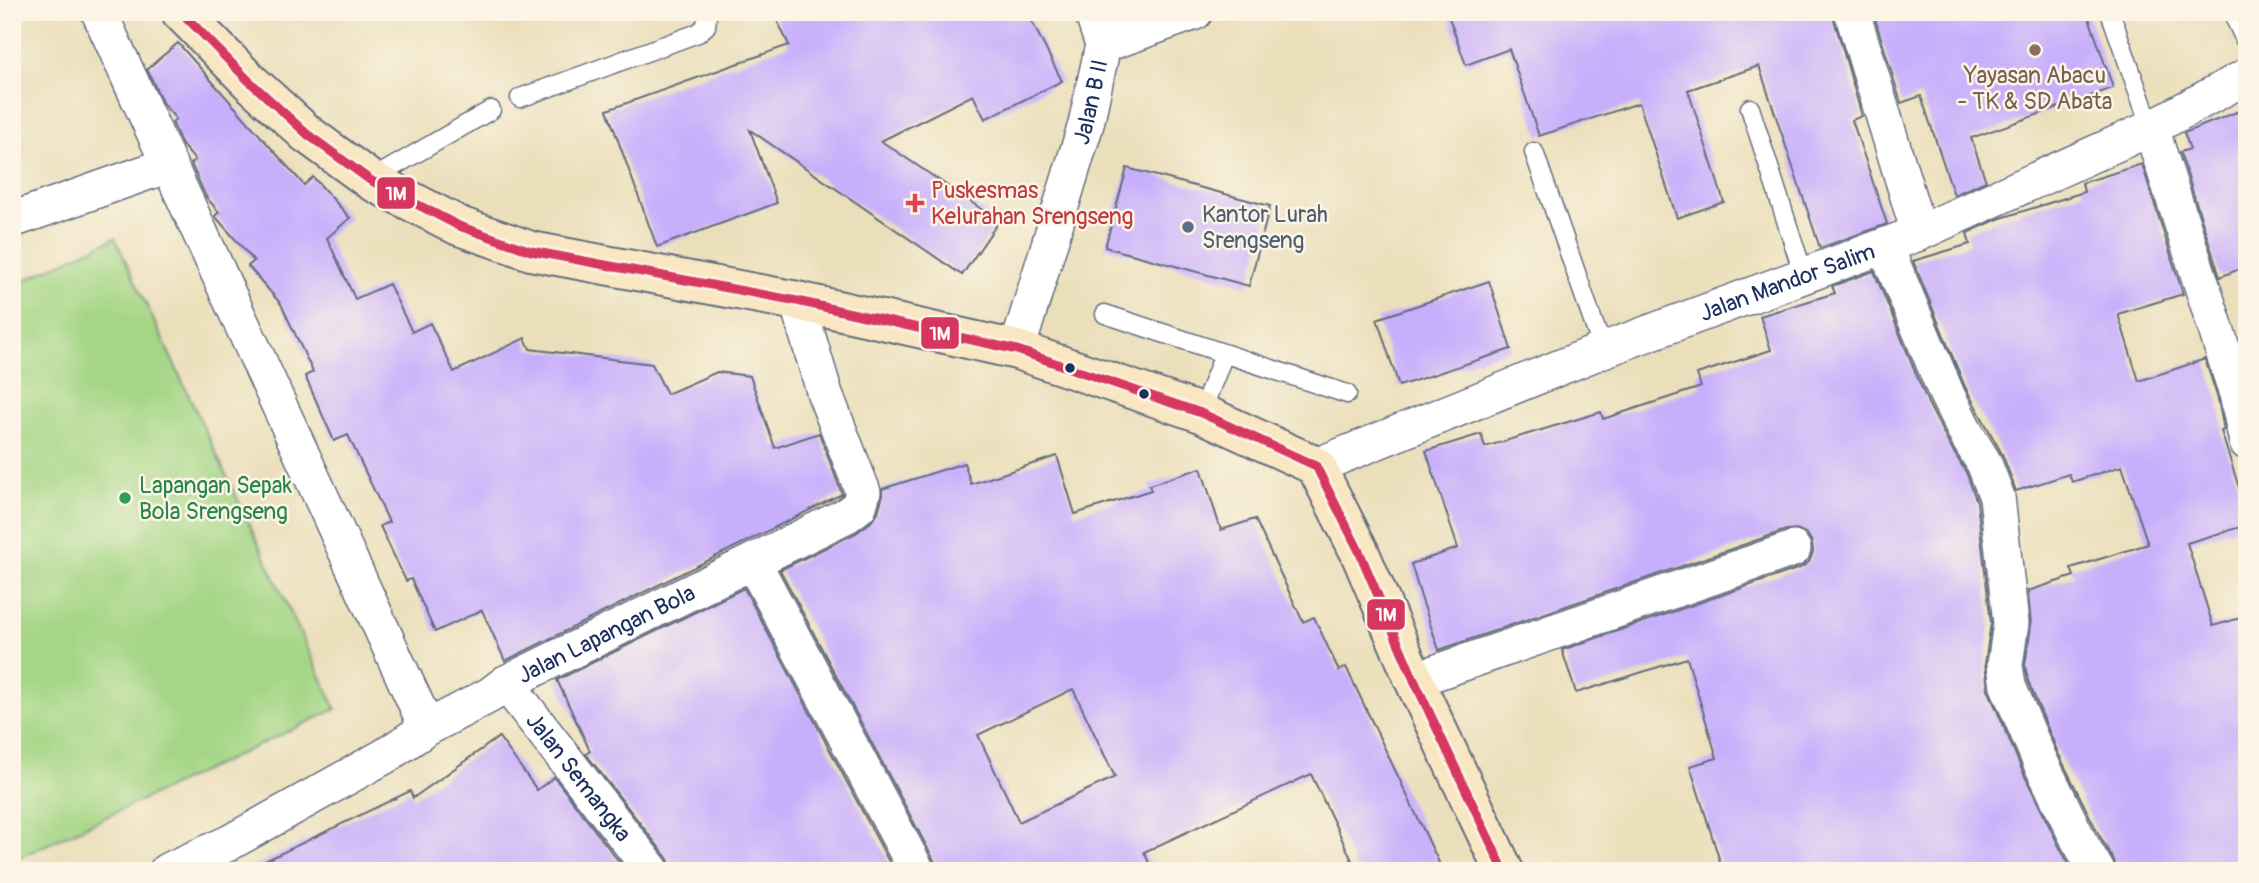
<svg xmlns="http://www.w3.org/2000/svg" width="2259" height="883" viewBox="0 0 2259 883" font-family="Pangolin,sans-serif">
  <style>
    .green { fill: #a4d685; stroke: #608272; stroke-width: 2 }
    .building { fill: #c8affc; fill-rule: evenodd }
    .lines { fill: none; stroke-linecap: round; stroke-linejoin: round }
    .lane-casing { stroke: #646d7f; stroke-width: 21 }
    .street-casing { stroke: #646d7f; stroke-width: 38 }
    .secondary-casing { stroke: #646d7f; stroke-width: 42 }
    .lane { stroke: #fff; stroke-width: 18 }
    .street { stroke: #fff; stroke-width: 35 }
    .secondary { stroke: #f9e7c3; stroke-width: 38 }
    .bus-1-casing { stroke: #fcf5e5; stroke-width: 14 }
    .bus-1 { stroke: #d6375f; stroke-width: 9 }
    .education-dot { fill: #8d6e63; stroke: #fcf5e5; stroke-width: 2.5 }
    .health-dot { fill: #e0444e; stroke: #fcf5e5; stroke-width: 2.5 }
    .service-dot { fill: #5c6f8a; stroke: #fcf5e5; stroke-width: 2.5 }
    .bus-dot { fill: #1b2f5e; stroke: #fcf5e5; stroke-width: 2.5 }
    .leisure-dot { fill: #2e9e5b; stroke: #fcf5e5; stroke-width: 2.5 }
    .labels { text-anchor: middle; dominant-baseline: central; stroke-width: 5; stroke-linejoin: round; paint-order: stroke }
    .education-label { font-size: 23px; fill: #785e54; stroke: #fcf5e5 }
    .street-label { font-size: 23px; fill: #1b2f5e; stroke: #fcf5e5 }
    .health-label { font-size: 23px; fill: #be3a42; stroke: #fcf5e5; text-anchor: start }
    .service-label { font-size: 23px; fill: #4e5e75; stroke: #fcf5e5; text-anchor: start }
    .leisure-label { font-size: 23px; fill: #27864d; stroke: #fcf5e5; text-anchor: start }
    .line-badge { stroke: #fcf5e5; stroke-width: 2.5 }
    .badge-label { font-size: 19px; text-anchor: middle; font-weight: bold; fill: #fff }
  </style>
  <rect width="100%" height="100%" fill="#fcf5e5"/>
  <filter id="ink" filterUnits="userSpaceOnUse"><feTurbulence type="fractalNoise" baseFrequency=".0143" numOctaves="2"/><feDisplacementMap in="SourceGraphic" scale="14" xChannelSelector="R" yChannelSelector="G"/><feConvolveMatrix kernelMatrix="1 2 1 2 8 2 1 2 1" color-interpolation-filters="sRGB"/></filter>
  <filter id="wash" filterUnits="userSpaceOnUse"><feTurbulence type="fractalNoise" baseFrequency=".00686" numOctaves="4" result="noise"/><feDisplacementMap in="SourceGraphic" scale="28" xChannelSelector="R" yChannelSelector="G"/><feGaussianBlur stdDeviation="1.57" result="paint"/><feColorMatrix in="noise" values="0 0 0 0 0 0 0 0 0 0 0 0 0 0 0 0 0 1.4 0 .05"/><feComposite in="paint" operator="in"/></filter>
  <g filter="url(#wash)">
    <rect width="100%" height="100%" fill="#ebdfbb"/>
    <polygon class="green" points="115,238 336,709 12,861 12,286"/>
    <g id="blocks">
      <g class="building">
        <polygon points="773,12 1027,12 1062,81 985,119 973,95 881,141 999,221 962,275 750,130 777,203 657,247 607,110 789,45"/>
        <polygon points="1447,12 1832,12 1862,116 1852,120 1887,224 1820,248 1759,66 1688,90 1724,202 1677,218 1639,103 1539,136 1509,49 1466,65"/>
        <polygon points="1873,12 2087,12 2113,88 1971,138 1986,181 1954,195 1921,96 1901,103"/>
        <polygon points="178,43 304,185 313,177 350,218 327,238 355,299 389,284 412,332 430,323 454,372 525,338 530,349 652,364 667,394 717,372 750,376 775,448 819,433 842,494 505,661 482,610 435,632 411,579 406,581 380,526 389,522 348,435 334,441 305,376 313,372 281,304 248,266 254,261 215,216 219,212 206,197 191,164 195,160 182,145 172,122 176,119 163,104 147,69"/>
        <polygon points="2239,111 2247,130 2247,266 2220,277 2180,152 2190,149 2184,133"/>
        <polygon points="2142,164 2183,294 2118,314 2139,381 2205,359 2218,399 2224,430 2221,431 2247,513 2247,525 2187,543 2213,626 2247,616 2247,871 2117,871 2114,861 2097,831 2058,753 2028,681 2025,665 2031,626 2028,591 2074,576 2071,568 2148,544 2122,466 2072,482 2069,474 2016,491 2003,456 1965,387 1913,261 1970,244 1967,233 1998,219 2084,192 2082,183"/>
        <polygon points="1127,168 1270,206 1249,286 1105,247"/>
        <polygon points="1874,271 1928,403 1950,446 1966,472 1977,502 1991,623 1985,663 1988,689 2022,770 2061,850 2073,871 1723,871 1690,766 1717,758 1687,658 1576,693 1562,650 1800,568 1809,562 1813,552 1812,542 1807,534 1797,529 1786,530 1439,650 1421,597 1411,564 1458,548 1426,451 1481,434 1485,447 1601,412 1603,419 1701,387 1697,374 1771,350 1760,316 1835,293 1832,286"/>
        <polygon points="1489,281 1511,349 1399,386 1377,319"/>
        <path d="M1057,456L1075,514L1151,490L1149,485L1201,468L1221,530L1255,519L1303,622L1314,617L1339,671L1346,667L1443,871H1357L1311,774L1144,852L1153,871H937L935,862L780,570L856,533L871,522L878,512L882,498V489L964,463L971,484ZM1073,689L1115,777L1019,822L978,735Z"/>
        <polygon points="744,588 894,871 672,871 668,859 586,754 590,751 557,680"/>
        <polygon points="499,737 537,790 554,777 626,871 244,871 410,791 413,798"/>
      </g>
    </g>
  </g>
  <g filter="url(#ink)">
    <use href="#blocks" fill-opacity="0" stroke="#646d7f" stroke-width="2"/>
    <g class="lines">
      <defs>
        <g id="lane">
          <polyline points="2110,12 2151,128"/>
          <polyline points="2232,12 2247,44"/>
          <polyline points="520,98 698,33 706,26 707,17 705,12"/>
          <polyline points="1750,108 1804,276"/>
          <polyline points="1534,152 1603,350"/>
          <polyline points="370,180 491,110"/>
          <polyline points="1105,314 1347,394"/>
          <polyline points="1201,413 1224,354"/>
        </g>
        <g id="street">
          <polyline points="99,12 427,728"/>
          <polyline points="1852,12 1919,233"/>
          <polyline points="1103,45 1195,12"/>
          <polyline points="2151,128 2237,394 2247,442"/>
          <polyline points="12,220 168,165"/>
          <polyline points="1885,246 1947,395 1968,437 1984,463 1997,497 2011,623 2005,665 2008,686 2040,761 2079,841 2097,871"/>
          <path id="s1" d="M1017,350L1086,124L1103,45L1092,12"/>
          <path id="s2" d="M1316,466L1603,350L1919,233L2151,128L2247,76"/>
          <polyline points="753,562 917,871"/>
          <polyline points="1414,680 1793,549"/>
          <path id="s3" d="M506,683L652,871"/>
          <path id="s4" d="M167,871L229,843L385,756L427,728L490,695L506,683L847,515L859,506L863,492L825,394L797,301"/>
        </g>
        <polyline id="secondary" points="181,12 249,81 307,134 370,180 459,226 531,251 797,301 1017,350 1201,413 1316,466 1359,551 1414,680 1504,871"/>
      </defs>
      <use href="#lane" class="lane-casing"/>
      <use href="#street" class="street-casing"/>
      <use href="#secondary" class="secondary-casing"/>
      <use href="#lane" class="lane"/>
      <use href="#street" class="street"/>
      <use href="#secondary" class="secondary"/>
      <defs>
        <polyline id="bus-1" points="181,12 249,81 307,134 370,180 459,226 531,251 797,301 1017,350 1201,413 1316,466 1359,551 1414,680 1504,871"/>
      </defs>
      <use href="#bus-1" class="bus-1-casing"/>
      <use href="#bus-1" class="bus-1"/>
    </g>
  </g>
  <circle class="education-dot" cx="2035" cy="50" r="7"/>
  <path class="health-dot" d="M911.5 192.5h7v7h7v7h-7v7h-7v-7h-7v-7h7z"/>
  <circle class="service-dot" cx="1188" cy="227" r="7"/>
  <g class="bus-dot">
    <circle cx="1070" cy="368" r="6"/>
    <circle cx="1144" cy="394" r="6"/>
  </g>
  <circle class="leisure-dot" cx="125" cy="498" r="7"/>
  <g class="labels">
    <g class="education-label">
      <text x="2035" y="75">Yayasan Abacu<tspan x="2035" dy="26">- TK &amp; SD Abata</tspan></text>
    </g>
    <g class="street-label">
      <text stroke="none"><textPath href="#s1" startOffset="259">Jalan B II</textPath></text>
      <text stroke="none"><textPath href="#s2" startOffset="506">Jalan Mandor Salim</textPath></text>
      <text stroke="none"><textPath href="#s4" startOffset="500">Jalan Lapangan Bola</textPath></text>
      <text stroke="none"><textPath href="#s3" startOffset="119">Jalan Semangka</textPath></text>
    </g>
    <g class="health-label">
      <text x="931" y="190">Puskesmas<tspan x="931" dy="26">Kelurahan Srengseng</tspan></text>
    </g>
    <g class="service-label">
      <text x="1202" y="214">Kantor Lurah<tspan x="1202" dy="26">Srengseng</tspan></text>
    </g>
    <g class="leisure-label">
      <text x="139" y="485">Lapangan Sepak<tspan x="139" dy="26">Bola Srengseng</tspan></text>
    </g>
  </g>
  <g class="line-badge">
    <rect x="376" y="176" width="40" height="34" rx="7" fill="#d6375f"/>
    <rect x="920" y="316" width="40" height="34" rx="7" fill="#d6375f"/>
    <rect x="1366" y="598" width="40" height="33" rx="7" fill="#d6375f"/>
  </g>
  <g class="badge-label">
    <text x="396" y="200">1M</text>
    <text x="940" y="340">1M</text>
    <text x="1386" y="621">1M</text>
  </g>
  <rect width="2259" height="883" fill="none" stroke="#fcf5e5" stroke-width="42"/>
</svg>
